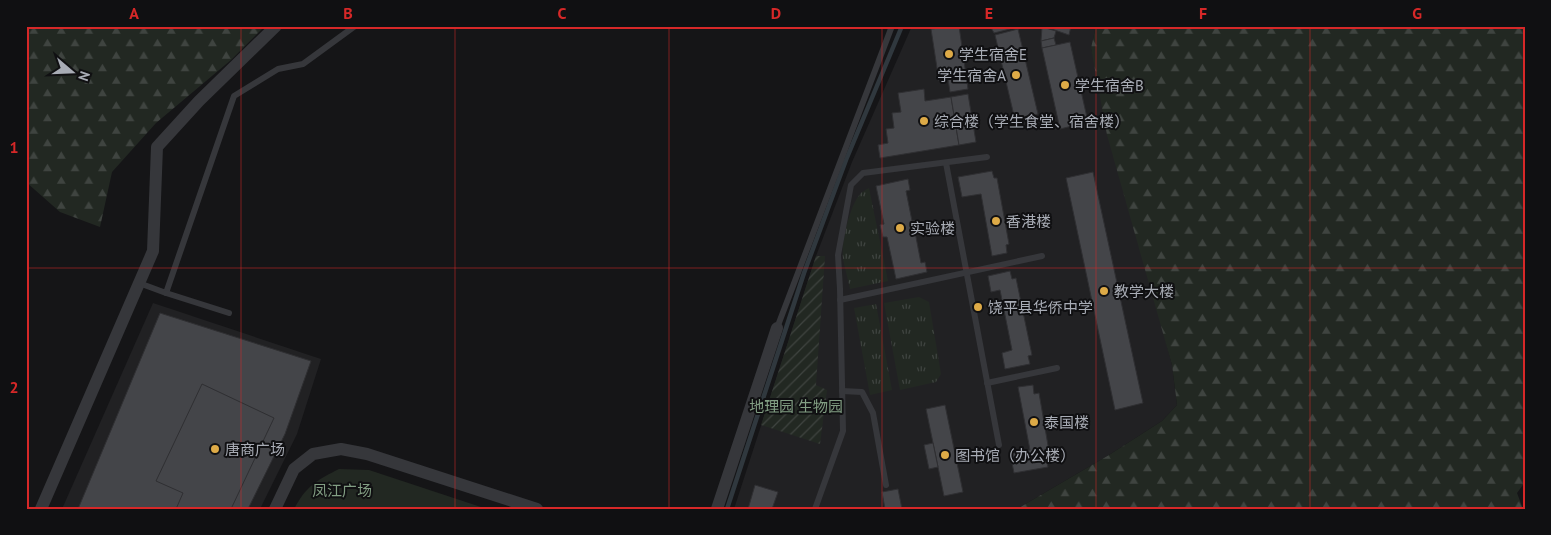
<svg xmlns="http://www.w3.org/2000/svg" width="1551" height="535" viewBox="0 0 1551 535" font-family="'PT Sans','Noto Sans SC',sans-serif">
  <style>
    .built { fill: #212123 }
    .grass { fill: url(#grass-tufts) }
    .forest { fill: url(#forest-firs) }
    .park { fill: #222822 }
    .garden { fill: url(#garden-furrows) }
    .lines { fill: none; stroke-linecap: round; stroke-linejoin: round }
    .stream { stroke: #30383e; stroke-width: 4.5 }
    .building { fill: #444549; stroke: #2f2f32 }
    .lane { stroke: #36373b; stroke-width: 6 }
    .street { stroke: #36373b; stroke-width: 12 }
    .grid { fill: none; stroke: #d62828; stroke-width: 1; stroke-opacity: 0.55 }
    .poi-dot { fill: #ddaa47; stroke: #101012; stroke-width: 2 }
    .labels { text-anchor: middle; dominant-baseline: central; stroke-width: 4; stroke-linejoin: round; paint-order: stroke }
    .poi-label { font-size: 15px; fill: #a8acb5; stroke: #101012; text-anchor: start }
    .park-label { font-size: 15px; fill: #829e83; stroke: #101012 }
    .neatline { fill: none; stroke: #d62828; stroke-width: 2 }
    .grid-label { font-size: 16px; text-anchor: middle; font-weight: bold; fill: #d62828 }
  </style>
  <defs>
    <pattern id="grass-tufts" width="24" height="20" patternUnits="userSpaceOnUse" patternTransform="scale(1.25)"><rect width="24" height="20" fill="#222822"/><path d="M3 7l-1-3M5 7V3M7 7l1-3M15 17l-1-3M17 17v-4M19 17l1-3" fill="none" stroke="#3f4440"/></pattern>
    <pattern id="forest-firs" width="22" height="20" patternUnits="userSpaceOnUse" patternTransform="scale(1.25)"><rect width="22" height="20" fill="#222822"/><path d="M5 1l3.5 6h-7zM16 11l3.5 6h-7z" fill="#3f4440"/></pattern>
    <pattern id="garden-furrows" width="10" height="10" patternUnits="userSpaceOnUse" patternTransform="scale(1.25)"><rect width="10" height="10" fill="#222822"/><path d="M-1 1l2-2M0 10L10 0M9 11l2-2" fill="none" stroke="#3f4440"/></pattern>
  </defs>
  <rect width="100%" height="100%" fill="#151517"/>
  <g class="built">
    <polygon points="912,26 1096,26 1091,48 1172,365 1177,405 1162,421 1109,455 1017,509 734,509 816,256 852,162"/>
    <polygon points="153,303 321,359 297,434 260,509 62,509"/>
  </g>
  <g class="grass">
    <path d="M869,188L888,281L850,289C848,279 845,269 843,259C841,243 850,203 862,192C863,192 868,188 869,188Z"/>
    <polygon points="919,297 929,302 941,374 936,382 900,390 884,303"/>
    <polygon points="876,304 892,390 870,395 854,308"/>
  </g>
  <g class="forest">
    <polygon points="26,26 265,26 231,60 156,123 112,172 100,227 60,212 26,182"/>
    <polygon points="1096,26 1525,26 1525,482 1517,493 1523,509 1017,509 1109,455 1162,421 1177,405 1172,365 1107,135 1091,48"/>
  </g>
  <path class="park" d="M339,469L369,470L487,509H294C306,486 317,480 339,469Z"/>
  <polygon class="garden" points="816,256 825,256 816,385 827,390 820,444 761,425"/>
  <g class="lines">
    <polyline class="stream" points="727,509 804,273 846,160 902,26"/>
  </g>
  <g class="building">
    <polygon points="939,26 959,26 968,89 950,92 948,79 939,81 931,29 940,28"/>
    <polygon points="990,26 1010,26 1010,29 994,33"/>
    <polygon points="1043,26 1071,26 1069,35"/>
    <polygon points="1042,27 1056,31 1054,38 1041,41"/>
    <polygon points="1018,29 1038,114 1015,120 995,35"/>
    <polygon points="1054,38 1056,45 1042,48 1041,41"/>
    <polygon points="1070,42 1088,122 1060,129 1042,48"/>
    <polygon points="924,89 925,101 951,97 959,145 880,158 878,145 888,143 886,129 894,128 892,113 901,112 898,93"/>
    <polygon points="968,94 976,142 959,145 951,97"/>
    <polygon points="992,171 994,178 997,178 1009,244 1006,245 1007,253 992,256 981,194 962,197 958,177"/>
    <polygon points="1093,172 1143,403 1115,410 1066,178"/>
    <polygon points="908,179 910,190 906,191 912,221 918,220 920,230 915,232 921,263 925,262 927,272 896,279 887,237 883,237 880,225 884,224 876,186"/>
    <polygon points="1010,271 1012,279 1016,278 1032,355 1028,356 1030,364 1005,369 1002,353 1012,350 1000,290 991,292 988,276"/>
    <polygon points="160,313 311,361 285,434 248,509 78,509"/>
    <polygon points="202,384 274,418 231,509 176,509 183,493 156,481"/>
    <polygon points="1033,385 1034,394 1039,393 1050,457 1046,458 1048,467 1014,473 1010,453 1030,450 1018,387"/>
    <polygon points="945,405 963,492 944,496 926,409"/>
    <polygon points="933,443 938,467 929,469 924,445"/>
    <polygon points="755,485 778,492 772,509 748,509"/>
    <polygon points="898,489 902,509 885,509 882,492"/>
  </g>
  <g class="lines">
    <g class="lane">
      <polyline points="946,163 999,445"/>
      <polyline points="139,283 166,293 234,96 278,69 303,64 355,26"/>
      <polyline points="166,293 229,313"/>
      <polyline points="840,300 1042,256"/>
      <polyline points="777,328 892,26"/>
      <polyline points="987,383 1057,368"/>
      <polyline points="842,391 862,392 873,413 886,485"/>
      <polyline points="815,509 843,431 840,289 838,255 851,185 863,173 987,157"/>
    </g>
    <g class="street">
      <polyline points="41,509 153,251 157,147 199,101 276,26"/>
      <polyline points="275,509 294,469 313,454 341,449 367,454 537,509"/>
      <polyline points="717,509 777,328"/>
    </g>
  </g>
  <path class="grid" d="M241,26V509M455,26V509M669,26V509M882,26V509M1096,26V509M1310,26V509M26,268H1525"/>
  <g class="poi-dot">
    <circle cx="949" cy="54" r="5"/>
    <circle cx="1016" cy="75" r="5"/>
    <circle cx="1065" cy="85" r="5"/>
    <circle cx="924" cy="121" r="5"/>
    <circle cx="996" cy="221" r="5"/>
    <circle cx="900" cy="228" r="5"/>
    <circle cx="1104" cy="291" r="5"/>
    <circle cx="978" cy="307" r="5"/>
    <circle cx="1034" cy="422" r="5"/>
    <circle cx="215" cy="449" r="5"/>
    <circle cx="945" cy="455" r="5"/>
  </g>
  <g class="labels">
    <g class="poi-label">
      <text x="959" y="54">学生宿舍E</text>
      <text x="1006" y="75" text-anchor="end">学生宿舍A</text>
      <text x="1075" y="85">学生宿舍B</text>
      <text x="934" y="121">综合楼（学生食堂、宿舍楼）</text>
      <text x="1006" y="221">香港楼</text>
      <text x="910" y="228">实验楼</text>
      <text x="1114" y="291">教学大楼</text>
      <text x="988" y="307">饶平县华侨中学</text>
      <text x="1044" y="422">泰国楼</text>
      <text x="225" y="449">唐商广场</text>
      <text x="955" y="455">图书馆（办公楼）</text>
    </g>
    <g class="park-label">
      <text x="796" y="406">地理园 生物园</text>
      <text x="342" y="490">凤江广场</text>
    </g>
  </g>
  <rect width="1551" height="535" fill="none" stroke="#101012" stroke-width="55"/>
  <g transform="translate(72 72) rotate(109)" stroke="#101012" stroke-width="4" paint-order="stroke">
  <path d="M0-4L9 19L0 12L-9 19Z" fill="#a8acb5"/>
  <text y="-8" font-size="14" font-weight="bold" text-anchor="middle" fill="#a8acb5">N</text>
  </g>
  <rect x="28" y="28" width="1496" height="480" class="neatline"/>
  <g class="grid-label">
    <text x="134" y="19">A</text>
    <text x="348" y="19">B</text>
    <text x="562" y="19">C</text>
    <text x="776" y="19">D</text>
    <text x="989" y="19">E</text>
    <text x="1203" y="19">F</text>
    <text x="1417" y="19">G</text>
    <text x="14" y="153">1</text>
    <text x="14" y="393">2</text>
  </g>
</svg>
